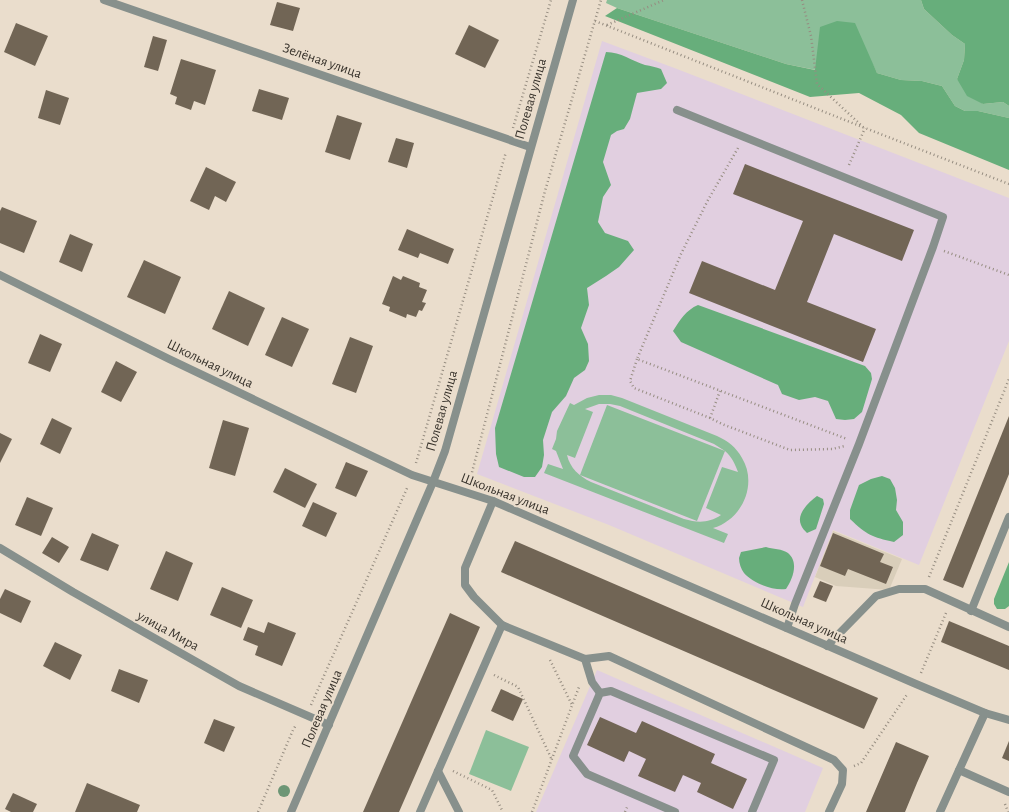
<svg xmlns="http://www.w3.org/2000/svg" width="1009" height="812" viewBox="0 0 1009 812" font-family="'Alegreya Sans',sans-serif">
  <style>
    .commercial { fill: #d9ceba }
    .education { fill: #e1cfe0 }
    .green { fill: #8cbf99; fill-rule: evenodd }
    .forest { fill: #67ae7b }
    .building { fill: #716555 }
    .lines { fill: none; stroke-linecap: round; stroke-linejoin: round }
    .path { stroke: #968d81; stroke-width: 2.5; stroke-dasharray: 1 3; stroke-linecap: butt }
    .lane { stroke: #87908c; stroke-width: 8 }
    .street { stroke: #87908c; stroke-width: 8 }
    .tree { fill: #6d9675 }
    .labels { text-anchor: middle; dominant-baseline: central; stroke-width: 4; stroke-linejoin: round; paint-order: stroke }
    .street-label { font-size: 14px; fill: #37322b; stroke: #eaddcc }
  </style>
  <rect width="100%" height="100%" fill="#eaddcc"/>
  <polygon class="commercial" points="833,531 902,559 889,590 836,586 815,577"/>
  <g class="education">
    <polygon points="602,41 677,69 1009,198 1009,341 919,565 833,530 803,607 609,525 477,474"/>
    <polygon points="597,670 823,768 805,812 536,812"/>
  </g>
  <g class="green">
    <polygon points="607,0 921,0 924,9 952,35 965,44 964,60 957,79 983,104 1003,102 1009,106 1009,118 978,111 965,111 955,106 942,86 922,81 901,80 877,73 870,59 816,70 786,64 617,8 606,3"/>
    <path d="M599,395H611L622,398L717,436C728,441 736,447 742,458C758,484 742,520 713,528L728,534L724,543L544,473L548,464L563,469L556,451L552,449L556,439L557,431L570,403L574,405L587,398ZM599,404H610L620,406L714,444L725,451L607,405L580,475L697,521L725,451C732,457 735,464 738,472L722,467L706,508L721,515C709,523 698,523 684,519L591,482C579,476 570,468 567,455L575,458L593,412L585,409Z"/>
    <polygon points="486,730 529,747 511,791 469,774"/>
  </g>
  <g class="forest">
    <polygon points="921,0 1009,0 1009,106 1003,102 983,104 967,96 957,79 964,60 965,44 952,35 924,9"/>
    <polygon points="617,8 786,64 815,70 820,27 837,21 855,23 877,73 901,80 922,81 942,86 955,106 965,111 978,111 1009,118 1009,170 919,133 901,115 859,93 810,97 605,16"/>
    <path d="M606,52C621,52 632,61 645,65C651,66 656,67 661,69L667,83L661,89L637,93L630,119L624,129L617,131L611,135L603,162L611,185L603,197L598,222L605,233L628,241L634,250L619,267L606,276L587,288L589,305L581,328L588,344L589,361L585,370L574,378L566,396L552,412L543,440L544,455L542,467L535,477H524L499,467L496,454L495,428Z"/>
    <path d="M698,305L865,366L871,373L872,379L862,412L854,419L845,420L836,419L828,401L815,397L799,400L782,394L778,385L681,342L673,331C680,320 686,310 698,305Z"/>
    <path d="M882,476L890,479L895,488L897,500L896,510L903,522V535L894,542C872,537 867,535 850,519V510L859,485L871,479Z"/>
    <path d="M817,496L823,499L824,504L816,529L807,533C805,531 802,528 801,525C796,514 809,502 817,496Z"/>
    <path d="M766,547C772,549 783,549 788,553C799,562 793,579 786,589C773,591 753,583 744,573C741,569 739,563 739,558L741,552Z"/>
    <polygon points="1009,562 1009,606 1005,609 997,609 994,604 994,599"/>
  </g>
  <g class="building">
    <polygon points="277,2 300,8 293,31 270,25"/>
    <polygon points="16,23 48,36 35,66 4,52"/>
    <polygon points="469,25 499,40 485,68 455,54"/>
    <polygon points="153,36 167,40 158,71 144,67"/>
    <polygon points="181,59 216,70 205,105 194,101 191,110 175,104 177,97 170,94"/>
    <polygon points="259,89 289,98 282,120 252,111"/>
    <polygon points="46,90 69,98 60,125 38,118"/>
    <polygon points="337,115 362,123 350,160 325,152"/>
    <polygon points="396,138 414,143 407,168 388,162"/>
    <polygon points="745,164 914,230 902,261 834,234 807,302 876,329 863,362 689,293 702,261 775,290 803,221 733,194"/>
    <polygon points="206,167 236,182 226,202 215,196 209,210 190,201"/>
    <polygon points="2,207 37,221 24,253 0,243 0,211"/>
    <polygon points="407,229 454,249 448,264 420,253 418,258 398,250"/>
    <polygon points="70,234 93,244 82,272 59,262"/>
    <polygon points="144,260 181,277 165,314 127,297"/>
    <polygon points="393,276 401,280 403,276 420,283 419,287 427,290 422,302 426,303 422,311 419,310 416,317 407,314 406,318 389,311 390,307 382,304"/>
    <polygon points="229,291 265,308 248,346 212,329"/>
    <polygon points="282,317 309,329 292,367 265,355"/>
    <polygon points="40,334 62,344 50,372 28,363"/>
    <polygon points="350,337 373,346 356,393 332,384"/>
    <polygon points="116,361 137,372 121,402 101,392"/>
    <polygon points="1009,416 1009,474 963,588 943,580"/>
    <polygon points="52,418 72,428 60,454 40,444"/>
    <polygon points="223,420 249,428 235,476 209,468"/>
    <polygon points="0,433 12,439 0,463"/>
    <polygon points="346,462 368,471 356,497 335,488"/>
    <polygon points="285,468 317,484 305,508 273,492"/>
    <polygon points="27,497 53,508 41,536 15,525"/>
    <polygon points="313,502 337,513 326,537 302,526"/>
    <polygon points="92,533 119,545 108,571 80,560"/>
    <polygon points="833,533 884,554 880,562 893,567 886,584 848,569 845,576 820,566"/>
    <polygon points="52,537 69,547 59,563 42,553"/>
    <polygon points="515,541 878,698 864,729 501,572"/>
    <polygon points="166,551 193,563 178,601 150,589"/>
    <polygon points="820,581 833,586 826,602 813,597"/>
    <polygon points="222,587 253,600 241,628 210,615"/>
    <polygon points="5,589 31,601 21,623 0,613 0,599"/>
    <polygon points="450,613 480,627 399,812 363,812"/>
    <polygon points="949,621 1009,646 1009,670 941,642"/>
    <polygon points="268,622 296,633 282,666 255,655 258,646 243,640 248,627 264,633"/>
    <polygon points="55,642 82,655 70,680 43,666"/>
    <polygon points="119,669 148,680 139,703 111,691"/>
    <polygon points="501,689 523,699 513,721 491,711"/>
    <polygon points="600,717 636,733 642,721 715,754 711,763 747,779 733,809 697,792 701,783 683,775 675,792 638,776 646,759 629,751 624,762 587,745"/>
    <polygon points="214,719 235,727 224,752 204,743"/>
    <polygon points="1009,741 1009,761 1002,758"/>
    <polygon points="896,742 929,756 917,783 905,812 866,812"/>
    <polygon points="87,783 140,805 137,812 75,812"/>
    <polygon points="13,793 37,804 33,812 11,812 5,809"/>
  </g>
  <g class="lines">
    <g class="path">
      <polyline points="802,0 811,36 817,84 863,127"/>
      <polyline points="595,21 865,128 1009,184"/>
      <polyline points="607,25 664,0"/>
      <polyline points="513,128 551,0"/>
      <polyline points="738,148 708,200 681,254 637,359 847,439"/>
      <polyline points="849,165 865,128"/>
      <polyline points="944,251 1009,275"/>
      <polyline points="637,359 630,381 634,388 710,418 722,424 790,450 832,449 845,446"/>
      <polyline points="710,418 720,391"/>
      <polyline points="416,463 506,152"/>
      <polyline points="470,480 545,191 601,0"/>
      <polyline points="929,577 1009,379"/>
      <polyline points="550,660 572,705"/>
      <polyline points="921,673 946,613"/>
      <polyline points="494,675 518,687 552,760"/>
      <polyline points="311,705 408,486"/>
      <polyline points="854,766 861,763 908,693"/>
      <polyline points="453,771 492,790 503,812"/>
      <polyline points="1005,804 1008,812"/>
      <polyline points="258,812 293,730 296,725"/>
      <polyline points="532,812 579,687"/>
      <polyline points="625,812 628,805"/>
    </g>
    <g class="lane">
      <polyline points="677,110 943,217 933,247 859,444 795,604 787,628"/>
      <polyline points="493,501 465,568 465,585 474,597 502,625 585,659 609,656 834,760 843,770 842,784 829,812"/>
      <polyline points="971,611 1009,517"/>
      <polyline points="827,646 876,596 899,589 925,589 1009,627"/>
      <polyline points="585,659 592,682 600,693"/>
      <polyline points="959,770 1009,792"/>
      <polyline points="438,771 459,812"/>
      <polyline points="420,812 502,625"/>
      <polyline points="675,812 587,774 573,756 600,693 611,691 774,760 752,812"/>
      <polyline points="940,812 985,713"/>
    </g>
    <g class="street">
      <polyline points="104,0 530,147"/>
      <polyline points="0,275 169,359 412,475 493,501 916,684 985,713 1009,720"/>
      <polyline points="0,548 73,592 239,686 329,725"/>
      <polyline points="291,812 433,482 445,451 573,0"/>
    </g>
  </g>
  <circle class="tree" cx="284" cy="791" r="6"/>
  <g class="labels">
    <g class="street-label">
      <text transform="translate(322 61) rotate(19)">Зелёная улица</text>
      <text transform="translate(531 99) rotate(-74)">Полевая улица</text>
      <text transform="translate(210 364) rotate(26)">Школьная улица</text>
      <text transform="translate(442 411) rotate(-74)">Полевая улица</text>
      <text transform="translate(505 494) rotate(21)">Школьная улица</text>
      <text transform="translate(804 621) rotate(24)">Школьная улица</text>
      <text transform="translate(168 631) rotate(29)">улица Мира</text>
      <text transform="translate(322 709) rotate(-67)">Полевая улица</text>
    </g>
  </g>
</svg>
